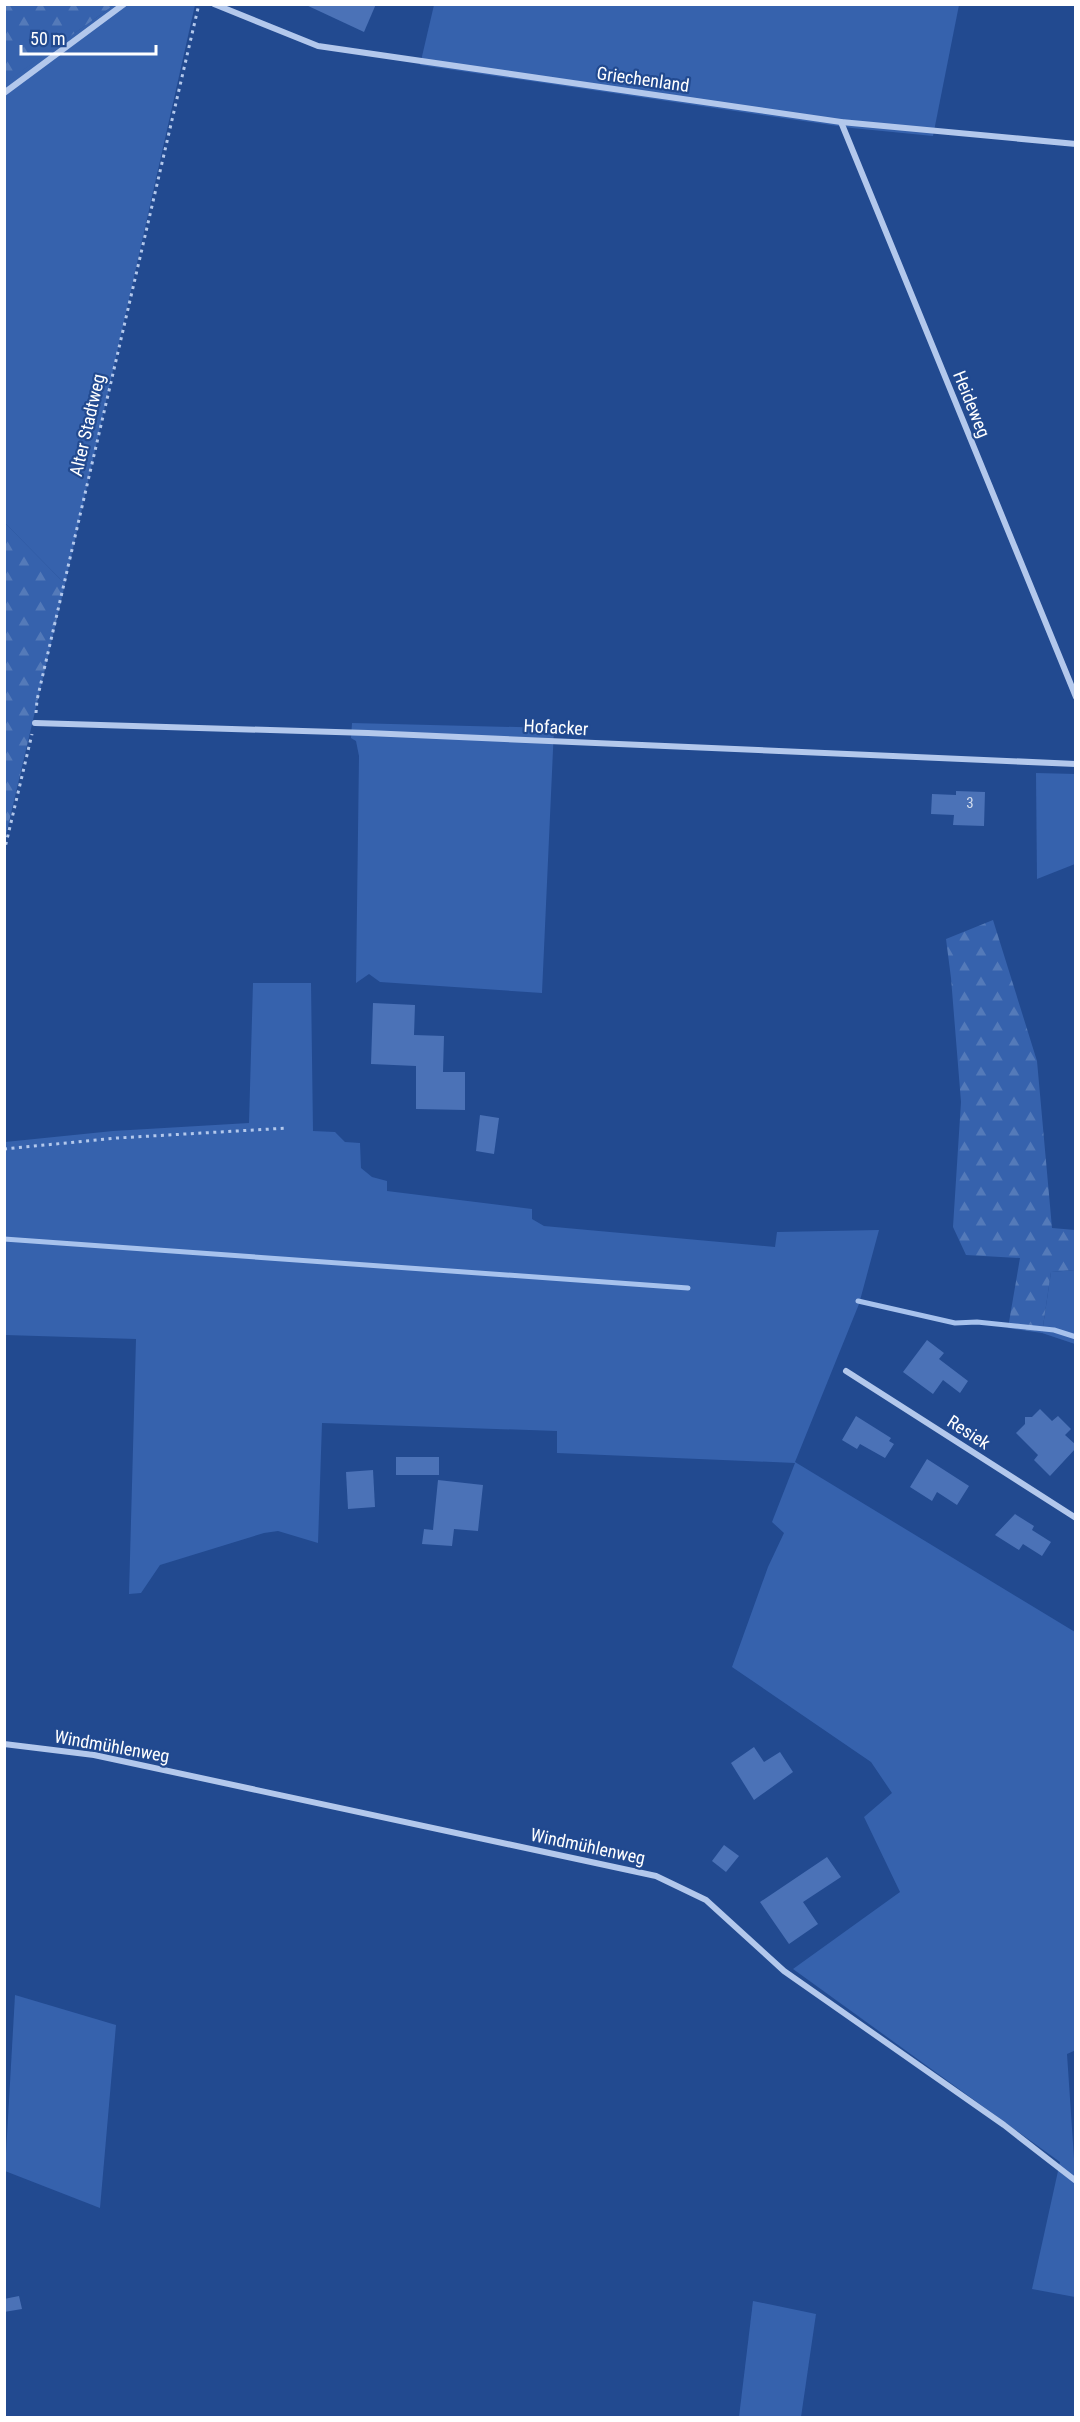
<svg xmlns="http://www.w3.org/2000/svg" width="1080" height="2422" viewBox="0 0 1080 2422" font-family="'Roboto Condensed',sans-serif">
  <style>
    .grass { fill: #3662ad }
    .forest { fill: url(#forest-firs) }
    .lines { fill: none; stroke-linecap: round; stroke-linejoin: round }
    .stream { stroke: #a7c2ed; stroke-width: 5 }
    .building { fill: #4b72b7 }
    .path { stroke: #b3c8ec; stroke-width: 3; stroke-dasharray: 3 4.5; stroke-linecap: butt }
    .street { stroke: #b3c8ec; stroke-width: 6 }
    .labels { text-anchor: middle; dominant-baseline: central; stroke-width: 4.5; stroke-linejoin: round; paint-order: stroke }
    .number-label { font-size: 15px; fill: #d2dced }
    .street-label { font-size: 18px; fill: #fff; stroke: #224a90 }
  </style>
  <defs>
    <pattern id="forest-firs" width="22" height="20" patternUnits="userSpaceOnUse" patternTransform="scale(1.5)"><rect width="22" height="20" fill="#3662ad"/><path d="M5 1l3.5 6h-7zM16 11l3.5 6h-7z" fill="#547ab9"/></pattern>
  </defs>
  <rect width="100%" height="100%" fill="#224a90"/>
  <g class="grass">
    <polygon points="114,5 195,5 65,584 5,523 4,83"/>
    <polygon points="434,5 959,5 933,136 852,128 420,65"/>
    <polygon points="352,723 554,728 542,993 380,982 369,974 356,983 359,756 356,741 351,738"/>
    <polygon points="1036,773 1076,774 1075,864 1037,879"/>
    <polygon points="253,983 311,983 313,1131 335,1132 345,1142 360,1143 361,1168 372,1177 387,1181 387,1191 532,1209 532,1219 544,1226 775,1247 777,1232 879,1230 859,1304 795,1462 1075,1632 1076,2050 1067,2054 1076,2188 1075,2297 1032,2289 1060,2162 793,1969 900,1892 864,1817 892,1793 871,1762 732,1667 768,1567 784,1533 772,1522 795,1463 557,1453 557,1431 322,1423 318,1543 278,1531 264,1533 160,1565 141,1593 129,1594 136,1339 5,1335 5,1142 113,1131 249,1123"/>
    <polygon points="1075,1270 1075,1344 1042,1333 1051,1272"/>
    <polygon points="15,1995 116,2025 100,2208 5,2171"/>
    <polygon points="753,2301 816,2314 801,2417 739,2417"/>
  </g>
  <g class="forest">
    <polygon points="5,4 114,4 114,5 5,83"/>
    <polygon points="5,523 65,584 5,839"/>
    <polygon points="993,920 1037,1061 1052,1228 1075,1230 1075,1270 1051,1272 1042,1333 1008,1328 1020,1258 966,1255 953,1227 961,1102 951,978 946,939"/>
  </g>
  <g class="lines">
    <g class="stream">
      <polyline points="4,1239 688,1288"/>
      <polyline points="858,1301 955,1323 977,1322 1054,1330 1076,1337"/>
    </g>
  </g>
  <g class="building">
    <polygon points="304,4 376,4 364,32"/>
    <polygon points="956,791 985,792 984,826 953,825 954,815 931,814 932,794 956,795"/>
    <polygon points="373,1003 415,1005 414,1035 444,1036 443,1072 465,1072 465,1110 416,1109 416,1066 371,1064"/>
    <polygon points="480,1115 499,1118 494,1154 476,1151"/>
    <polygon points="927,1340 944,1353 939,1359 968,1381 960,1393 943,1380 933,1394 903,1372"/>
    <polygon points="1040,1409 1052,1421 1058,1416 1071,1429 1065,1435 1076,1445 1076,1448 1050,1476 1034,1460 1038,1455 1016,1433 1025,1424 1025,1417 1032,1417"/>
    <polygon points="856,1416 891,1438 889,1441 894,1444 885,1458 860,1444 857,1449 842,1440"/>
    <rect x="396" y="1457" width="43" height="18"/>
    <polygon points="927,1459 969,1486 957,1505 937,1492 932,1501 910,1487"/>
    <polygon points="373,1470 375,1507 348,1509 346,1472"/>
    <polygon points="438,1480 483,1485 478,1531 454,1529 452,1546 422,1544 424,1529 433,1530"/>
    <polygon points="1015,1514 1034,1526 1032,1530 1051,1542 1042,1556 1023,1544 1019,1550 995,1535"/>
    <polygon points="754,1747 764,1762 780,1752 793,1772 754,1800 731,1763"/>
    <polygon points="724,1845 739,1856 726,1872 712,1861"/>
    <polygon points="827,1857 841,1877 803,1902 818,1924 789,1944 760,1902"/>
    <polygon points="19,2296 22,2309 4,2312 4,2299"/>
  </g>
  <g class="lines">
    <g class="path">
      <polyline points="36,713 37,700 199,4"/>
      <polyline points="4,852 32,734"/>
      <polyline points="4,1149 117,1138 288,1128"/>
    </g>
    <g class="street">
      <polyline points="214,4 318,46 841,122 1076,144"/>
      <polyline points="4,93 124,4"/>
      <polyline points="841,122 1076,697"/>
      <polyline points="35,723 368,733 1076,764"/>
      <polyline points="846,1371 1076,1518"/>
      <polyline points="4,1744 94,1755 656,1876 706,1900 784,1971 1004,2125 1076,2181"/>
    </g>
  </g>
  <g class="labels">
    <g class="number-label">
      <text x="970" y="803">3</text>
    </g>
    <g class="street-label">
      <text transform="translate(643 79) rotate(8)">Griechenland</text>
      <text transform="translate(972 404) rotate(68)">Heideweg</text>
      <text transform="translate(87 425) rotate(-77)">Alter Stadtweg</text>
      <text transform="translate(556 727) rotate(3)">Hofacker</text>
      <text transform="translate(969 1432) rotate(33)">Resiek</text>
      <text transform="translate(112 1746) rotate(10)">Windmühlenweg</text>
      <text transform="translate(588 1846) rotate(12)">Windmühlenweg</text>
    </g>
  </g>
  <rect width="1080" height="2422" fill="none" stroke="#ffffff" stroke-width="12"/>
  <path d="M21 45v9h135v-9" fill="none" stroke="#ffffff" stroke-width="3"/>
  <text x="30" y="45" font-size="18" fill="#ffffff" stroke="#224a90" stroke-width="4.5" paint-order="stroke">50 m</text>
</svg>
